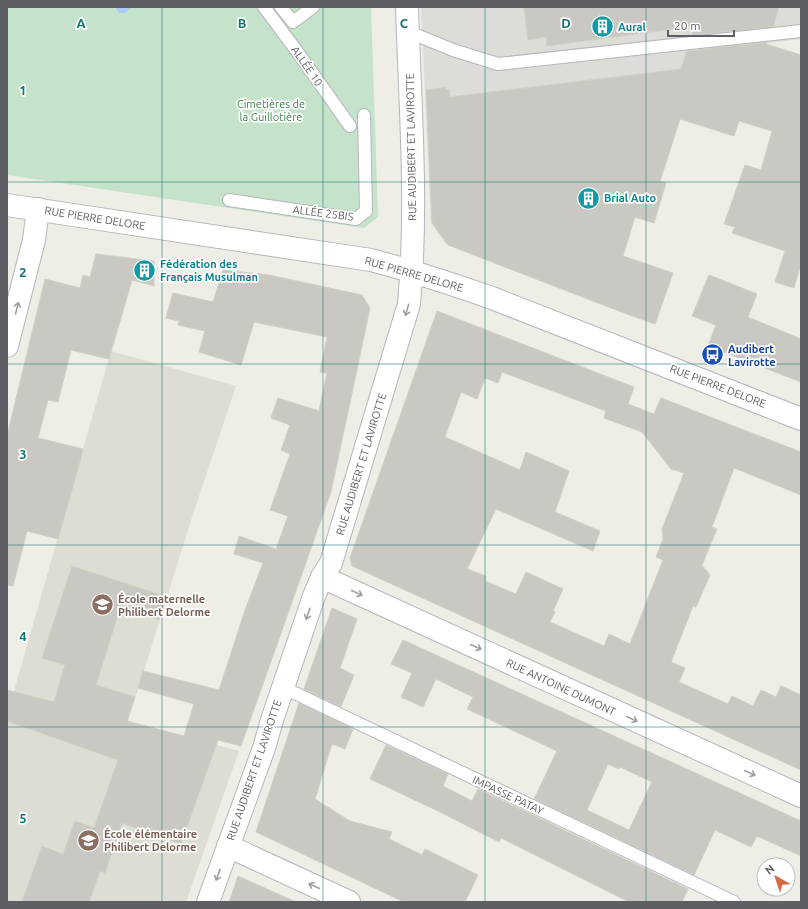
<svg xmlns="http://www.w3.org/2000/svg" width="808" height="909" viewBox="0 0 808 909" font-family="Ubuntu,sans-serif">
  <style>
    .industrial { fill: #dddcd8 }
    .education { fill: #ddddd4 }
    .green { fill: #c5e3ca }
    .water { fill: #aecaf6 }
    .building { fill: #c9c8c2; stroke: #d2d0c5; fill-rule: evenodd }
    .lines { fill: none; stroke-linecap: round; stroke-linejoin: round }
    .lane-casing { stroke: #b6b6bb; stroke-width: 14 }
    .street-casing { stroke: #b6b6bb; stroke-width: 24 }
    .secondary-casing { stroke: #b4b6bb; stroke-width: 24 }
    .lane { stroke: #fff; stroke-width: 12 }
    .street { stroke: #fff; stroke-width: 22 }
    .secondary { stroke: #fff; stroke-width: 22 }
    .oneway { stroke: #9e9fa2 }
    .grid { fill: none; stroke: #0f766e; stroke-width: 1; stroke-opacity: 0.55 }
    .labels { text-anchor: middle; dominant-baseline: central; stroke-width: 3.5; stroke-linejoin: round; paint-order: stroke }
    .culture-label { font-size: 11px; font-weight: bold; fill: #0d838f; stroke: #fff; text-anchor: start }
    .street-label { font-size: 11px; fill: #5d5f64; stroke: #fff }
    .park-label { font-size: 11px; fill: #3f814d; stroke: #fff }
    .transit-label { font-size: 11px; font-weight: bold; fill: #164399; stroke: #fff; text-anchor: start }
    .education-label { font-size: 11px; font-weight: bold; fill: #785e54; stroke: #fff; text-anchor: start }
    .grid-label { font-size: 13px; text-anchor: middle; font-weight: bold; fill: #0f766e; stroke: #fff; stroke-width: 3.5; stroke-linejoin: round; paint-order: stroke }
  </style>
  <rect width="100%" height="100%" fill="#eeede6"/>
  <polygon class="industrial" points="421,7 801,7 801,39 686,53 607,307 446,244 431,223"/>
  <polygon class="education" points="111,351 236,386 193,514 128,721 239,751 186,902 7,902 7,716"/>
  <polygon class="green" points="7,7 371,7 378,217 364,228 7,175"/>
  <polygon class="water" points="115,7 132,7 125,13 119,13"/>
  <g class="building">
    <polygon points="524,7 779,7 773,27 692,35 695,26 547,46 546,37 528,40"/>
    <polygon points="767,42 766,44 801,55 801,264 794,288 775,282 785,251 732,233 735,227 724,224 745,165 761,170 772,131 739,121 734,136 680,119 660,181 666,183 654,223 635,217 623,256 673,273 655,324 624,313 448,245 432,223 426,90 446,87 446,90 449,89 450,97 681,69 687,51"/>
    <polygon points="96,254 154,261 154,286 132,280 109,359 71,350 58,402 48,400 38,438 83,449 81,458 58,539 27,531 13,586 7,585 7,436 45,279 80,288 83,275 90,277"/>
    <polygon points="223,270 269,275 362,295 370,308 331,492 241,746 218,740 181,844 122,823 105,873 100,871 89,902 22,902 42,846 63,854 75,821 94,828 118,760 7,721 7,690 54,702 65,665 42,658 72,566 167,597 159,620 120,608 96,685 135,697 127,721 184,736 194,704 138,688 143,671 219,690 245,610 263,563 234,554 239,536 276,549 288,516 270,510 290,454 281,450 290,425 271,418 278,398 319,411 327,373 320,372 327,337 254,322 241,365 199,352 205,331 178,325 179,321 166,318 173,293 213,302"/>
    <polygon points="709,275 757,294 748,317 801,339 801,382 708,346 716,325 692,316"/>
    <path d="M437,311L634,387L628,404L654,414L661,398L801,452V495L734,468L712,527L717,529L702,565L710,575L696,607L693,606L671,662L685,668L679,682L728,704L732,696L753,706L761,690L776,697L781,686L801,695V770L352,566L350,558ZM502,372L606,411L604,418L642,432L671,469L684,473L662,529L663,539L656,557L663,560L630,644L609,634L604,646L550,622L555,612L553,611L563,589L526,572L516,594L485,581L486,576L467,569L496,509L593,551L600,531L555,512L569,471L526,452L520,470L445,437L461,392L477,399L485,378L498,383Z"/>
    <polygon points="332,608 357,619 340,668 354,675 341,707 304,689"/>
    <path d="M403,640L801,821V856L757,836L751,847L715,830L694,875L534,799L557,751L467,709L473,697L436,679L423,707L401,697L412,673L391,664ZM608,764L619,769L620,767L652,782L629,830L587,810Z"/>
    <polygon points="299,703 353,729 345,749 332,744 315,799 350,821 392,832 389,839 422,855 425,849 478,875 465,902 404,902 256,832"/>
    <polygon points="386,745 448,774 443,786 472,801 478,789 688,889 682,902 629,902 501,838 499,842 438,811 370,779"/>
    <polygon points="238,876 296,902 229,902"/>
  </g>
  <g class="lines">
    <defs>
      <g id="lane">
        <polyline points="264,7 296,50 350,126"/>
        <polyline points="281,7 293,22 313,7"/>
        <polyline points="408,37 419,36 453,50 498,64 801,31"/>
        <polyline points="229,200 356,219 366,211 364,115"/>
        <polyline points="282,687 734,902"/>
      </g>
      <g id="street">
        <polyline points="7,346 34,240 38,209"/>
        <polyline points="322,577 801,796"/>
        <polyline points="228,846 349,902"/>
        <path d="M208,902L264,748L272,720L314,596L322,577L331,563L409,304C418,205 410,106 407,7"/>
      </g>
      <path id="secondary" d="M7,205L371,260C412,271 452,284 492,298L801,419"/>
    </defs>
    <use href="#lane" class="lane-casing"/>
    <use href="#street" class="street-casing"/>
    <use href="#secondary" class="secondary-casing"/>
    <use href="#lane" class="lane"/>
    <use href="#street" class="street"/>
    <use href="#secondary" class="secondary"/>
  </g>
  <defs><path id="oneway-shaft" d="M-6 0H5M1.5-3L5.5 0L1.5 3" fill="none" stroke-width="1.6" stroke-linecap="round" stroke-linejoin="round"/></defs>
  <g class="oneway">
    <use href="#oneway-shaft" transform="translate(17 308) rotate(-76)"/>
    <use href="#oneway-shaft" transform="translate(407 310) rotate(106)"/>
    <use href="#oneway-shaft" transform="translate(357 593) rotate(25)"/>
    <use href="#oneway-shaft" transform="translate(308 614) rotate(109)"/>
    <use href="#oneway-shaft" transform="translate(476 647) rotate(25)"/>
    <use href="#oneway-shaft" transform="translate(632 719) rotate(25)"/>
    <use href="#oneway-shaft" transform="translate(750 773) rotate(25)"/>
    <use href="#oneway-shaft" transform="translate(218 875) rotate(110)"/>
    <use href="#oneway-shaft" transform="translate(314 886) rotate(-155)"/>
  </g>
  <path class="grid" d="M162,7V902M323,7V902M485,7V902M646,7V902M7,182H801M7,364H801M7,545H801M7,727H801"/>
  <defs>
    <symbol id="building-disc" viewBox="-11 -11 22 22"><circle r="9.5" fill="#0f9aa8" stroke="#fff"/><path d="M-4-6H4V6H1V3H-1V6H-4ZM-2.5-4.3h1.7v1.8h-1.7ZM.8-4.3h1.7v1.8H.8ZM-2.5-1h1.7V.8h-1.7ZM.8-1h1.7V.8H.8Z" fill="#fff"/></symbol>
    <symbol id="bus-disc" viewBox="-11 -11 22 22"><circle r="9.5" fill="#1a4fb4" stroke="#fff"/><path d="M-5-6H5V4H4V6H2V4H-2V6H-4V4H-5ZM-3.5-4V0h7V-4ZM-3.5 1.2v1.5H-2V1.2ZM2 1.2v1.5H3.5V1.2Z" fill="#fff"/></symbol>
    <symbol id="school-disc" viewBox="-11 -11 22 22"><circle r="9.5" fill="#8d6e63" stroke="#fff"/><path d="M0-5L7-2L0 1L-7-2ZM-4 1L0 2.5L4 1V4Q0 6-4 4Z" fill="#fff"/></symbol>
  </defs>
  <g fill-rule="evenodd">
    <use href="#building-disc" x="590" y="14" width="25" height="25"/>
    <use href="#building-disc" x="576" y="186" width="25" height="25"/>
    <use href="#building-disc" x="132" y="258" width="25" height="25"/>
    <use href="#bus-disc" x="700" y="342" width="25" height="25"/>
    <use href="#school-disc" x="90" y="592" width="25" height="25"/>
    <use href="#school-disc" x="76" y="828" width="25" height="25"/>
  </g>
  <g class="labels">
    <g class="culture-label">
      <text x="618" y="27">Aural</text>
      <text x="604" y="198">Brial Auto</text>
      <text x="160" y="264">Fédération des<tspan x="160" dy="13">Français Musulman</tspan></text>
    </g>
    <g class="street-label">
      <text transform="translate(307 66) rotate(55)">ALLÉE 10</text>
      <text transform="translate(411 147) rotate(-91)">RUE AUDIBERT ET LAVIROTTE</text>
      <text transform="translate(323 213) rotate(7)">ALLÉE 25BIS</text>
      <text transform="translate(95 218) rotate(9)">RUE PIERRE DELORE</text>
      <text transform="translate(414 274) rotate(16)">RUE PIERRE DELORE</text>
      <text transform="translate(718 386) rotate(21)">RUE PIERRE DELORE</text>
      <text transform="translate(361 464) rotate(-73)">RUE AUDIBERT ET LAVIROTTE</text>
      <text transform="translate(561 687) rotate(25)">RUE ANTOINE DUMONT</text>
      <text transform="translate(254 770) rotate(-71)">RUE AUDIBERT ET LAVIROTTE</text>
      <text transform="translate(508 795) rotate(25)">IMPASSE PATAY</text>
    </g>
    <g class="park-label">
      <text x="271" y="104">Cimetières de<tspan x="271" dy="13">la Guillotière</tspan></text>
    </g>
    <g class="transit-label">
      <text x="728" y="349">Audibert<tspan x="728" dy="13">Lavirotte</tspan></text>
    </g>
    <g class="education-label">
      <text x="118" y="599">École maternelle<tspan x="118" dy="13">Philibert Delorme</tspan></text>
      <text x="104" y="834">École élémentaire<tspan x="104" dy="13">Philibert Delorme</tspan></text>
    </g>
  </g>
  <g class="grid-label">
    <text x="81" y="28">A</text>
    <text x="242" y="28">B</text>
    <text x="404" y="28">C</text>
    <text x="566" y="28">D</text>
    <text x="23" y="95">1</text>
    <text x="23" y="277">2</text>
    <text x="23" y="459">3</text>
    <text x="23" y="641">4</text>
    <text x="23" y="823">5</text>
  </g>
  <rect width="808" height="909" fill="none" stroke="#5d5f64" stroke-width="16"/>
  <g transform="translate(776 877) rotate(321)"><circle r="19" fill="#ffffff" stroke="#bebfc1"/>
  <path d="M0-3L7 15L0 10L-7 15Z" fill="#d66843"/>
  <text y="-6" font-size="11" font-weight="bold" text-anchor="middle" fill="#5d5f64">N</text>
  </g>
  <path d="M668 30v6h66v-6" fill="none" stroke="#5d5f64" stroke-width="2"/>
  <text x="674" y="30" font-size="12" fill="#5d5f64" stroke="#ffffff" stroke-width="3" paint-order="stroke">20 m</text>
</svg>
